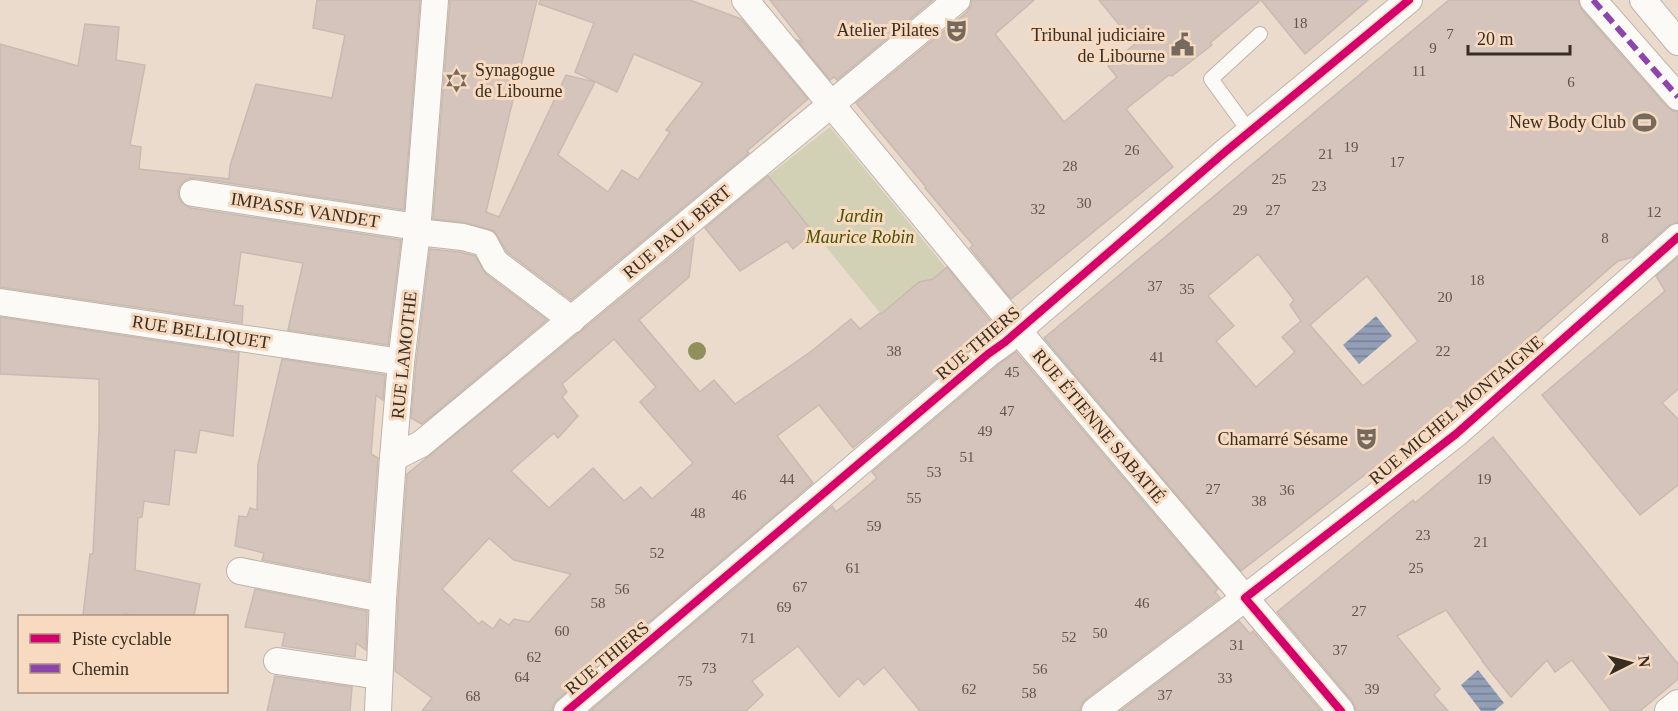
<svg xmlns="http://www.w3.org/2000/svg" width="1678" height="711" viewBox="0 0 1678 711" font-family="'Times New Roman',serif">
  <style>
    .green { fill: #d2d1b6 }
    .water { fill: url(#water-rules) }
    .building { fill: #d5c4bb; stroke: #c8bab2; stroke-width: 1.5; fill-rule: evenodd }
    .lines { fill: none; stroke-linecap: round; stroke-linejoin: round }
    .lane-casing { stroke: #bfb3a8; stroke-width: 16 }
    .street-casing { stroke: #bfb3a8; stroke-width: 28 }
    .lane { stroke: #fcfaf7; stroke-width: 14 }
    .street { stroke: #fcfaf7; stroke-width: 26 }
    .quiet { stroke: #8e44ad; stroke-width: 6; stroke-dasharray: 12 6; stroke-linecap: butt }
    .cycleway-casing { stroke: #f7dabf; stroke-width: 11 }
    .cycleway { stroke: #d6006c; stroke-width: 8 }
    .tree { fill: #90905c }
    .labels { text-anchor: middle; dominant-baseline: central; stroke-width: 6; stroke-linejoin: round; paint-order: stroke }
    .number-label { font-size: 15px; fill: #61544a }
    .poi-label { font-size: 18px; fill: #382d23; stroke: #f7dabf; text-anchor: end }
    .street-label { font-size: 18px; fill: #382d23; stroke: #f7dabf }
    .park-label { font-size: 18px; font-style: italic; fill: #465300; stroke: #f7dabf }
  </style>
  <defs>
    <pattern id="water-rules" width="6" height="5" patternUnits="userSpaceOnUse" patternTransform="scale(1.5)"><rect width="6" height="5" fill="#929eb6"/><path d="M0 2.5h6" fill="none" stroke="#788194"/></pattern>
  </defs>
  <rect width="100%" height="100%" fill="#eadbcc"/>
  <path class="green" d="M830,127L946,268L925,285L923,281C907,287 895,307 885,319L768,176Z"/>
  <g class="water">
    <polygon points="1376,316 1392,336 1359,364 1343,345"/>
    <polygon points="1478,670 1504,703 1494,711 1481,711 1461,685"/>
  </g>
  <g class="building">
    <polygon points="317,0 420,0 404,210 195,178 188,179 182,183 178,190 179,198 183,204 191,208 401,240 388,345 288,330 303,263 241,252 234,305 243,306 242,323 0,287 0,44 78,66 85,24 119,27 116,60 145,65 130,145 141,147 139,169 229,179 230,166 256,84 332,98 345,35 313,28"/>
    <polygon points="450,0 537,0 486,212 499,217 566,75 595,82 558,155 608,192 622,170 638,180 670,132 666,130 703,83 634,54 617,92 575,72 594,23 539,4 540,0 690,0 741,19 808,99 747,151 749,153 571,300 507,252 494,231 467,223 433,219"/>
    <polygon points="770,0 933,0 837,80 834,77 830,80 797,40 803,42"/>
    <polygon points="972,0 1034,0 995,34 1064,122 1117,77 1108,66 1135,44 1099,0 1368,0 1305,54 1261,0 1210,43 1212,45 1172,76 1169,75 1126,109 1173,167 1011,299 970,248 973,245 925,188 926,187 856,103 967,12 971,6"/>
    <path d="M1449,0H1578L1582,10L1667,107L1673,111L1678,112V222L1668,226L1633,257L1618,261L1461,398L1462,399L1241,571L1044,338ZM1258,254L1294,300L1290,305L1301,321L1282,337L1295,352L1256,387L1216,341L1234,326L1208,296ZM1367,276L1418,341L1363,386L1310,325Z"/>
    <polygon points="768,176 813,232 793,249 787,241 740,271 705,228"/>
    <path d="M694,238L689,277L639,320L700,392L714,380L735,404L809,353L851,319L860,329L880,313L881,314L919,282L933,279L947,267L997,329L978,343L853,448L819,405L777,436L813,483L557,700L553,705L552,711H422L432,698L395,671L398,600L407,474ZM614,339L656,387L640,402L693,463L652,499L641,487L624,501L593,468L549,508L511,471L554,433L558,438L578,416L562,397L567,392L562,384ZM489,538L514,560L571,574L529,622L514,619L509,625L500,619L493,629L482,621L479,624L442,589Z"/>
    <polygon points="430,249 460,252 475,256 486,274 547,320 422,424 411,418 416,364"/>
    <polygon points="1678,257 1678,389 1662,403 1678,419 1678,485 1640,515 1542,395 1665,291 1656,276"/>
    <polygon points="0,317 239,353 233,436 200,430 196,453 175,450 169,505 144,501 142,517 138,518 135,570 200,584 194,616 150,616 124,614 123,616 83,616 90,554 93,554 99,430 99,379 0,374"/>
    <polygon points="1016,352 1218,589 1215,592 1220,598 1086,699 1081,705 1080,711 920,711 884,667 864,685 858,678 839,697 798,646 752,681 763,695 746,711 590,711 832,506 836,512 857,495 877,478 872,472 997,366"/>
    <polygon points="282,359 385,375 383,400 376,395 371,454 378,458 369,581 262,560 264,553 235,546 239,516 247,517 250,508 257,510 258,464"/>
    <polygon points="1493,437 1678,664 1678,679 1640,711 1611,711 1572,660 1555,672 1547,660 1511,697 1482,661 1482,660 1446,610 1397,636 1440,689 1434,695 1448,711 1356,711 1352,701 1277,612 1413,500 1415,503"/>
    <polygon points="255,589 367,611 366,650 356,643 355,657 282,646 285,633 245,627"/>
    <polygon points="1239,621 1250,634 1253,631 1321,711 1120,711"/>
    <polygon points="275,676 352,687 350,711 267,711"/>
  </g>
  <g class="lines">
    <defs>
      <polyline id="lane" points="1249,131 1211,79 1260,34"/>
      <g id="street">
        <polyline points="745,0 1031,346 1341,711"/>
        <polyline points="1593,0 1678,97"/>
        <polyline points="1643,0 1678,42"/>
        <polyline points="193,193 417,227"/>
        <polyline points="417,232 463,237 485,243 495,262 572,320"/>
        <polyline points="0,302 401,362"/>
        <polyline points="393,458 421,444 957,0"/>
        <polyline points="240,571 383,599"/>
        <polyline points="277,661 379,676"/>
        <polyline points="378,711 383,599 393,458 401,362 417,232 435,0"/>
        <polyline points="567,711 988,354 1005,342 1225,152 1409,0"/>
        <polyline points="1095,711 1245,598 1456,434 1678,237"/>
        <polyline points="1668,711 1678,703"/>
      </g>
    </defs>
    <use href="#lane" class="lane-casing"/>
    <use href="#street" class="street-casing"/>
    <use href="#lane" class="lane"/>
    <use href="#street" class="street"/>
    <polyline class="quiet" points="1593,0 1678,97"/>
    <defs>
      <g id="cycleway">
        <polyline points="567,711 988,354 1005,342 1225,152 1409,0"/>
        <polyline points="1341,711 1245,598 1456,434 1678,237"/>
      </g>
    </defs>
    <use href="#cycleway" class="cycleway-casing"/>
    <use href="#cycleway" class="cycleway"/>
  </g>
  <circle class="tree" cx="697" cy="351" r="9"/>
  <defs>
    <symbol id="theatre-bare" viewBox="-9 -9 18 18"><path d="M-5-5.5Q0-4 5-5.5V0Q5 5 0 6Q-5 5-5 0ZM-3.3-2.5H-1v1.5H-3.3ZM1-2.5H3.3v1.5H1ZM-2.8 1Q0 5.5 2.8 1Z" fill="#766a5e" stroke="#f7dabf" stroke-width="2.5" paint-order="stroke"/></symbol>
    <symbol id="civic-bare" viewBox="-9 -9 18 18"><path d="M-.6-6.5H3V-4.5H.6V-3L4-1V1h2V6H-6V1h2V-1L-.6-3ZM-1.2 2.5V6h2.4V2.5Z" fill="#766a5e" stroke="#f7dabf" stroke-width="2.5" paint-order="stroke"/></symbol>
    <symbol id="synagogue-bare" viewBox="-9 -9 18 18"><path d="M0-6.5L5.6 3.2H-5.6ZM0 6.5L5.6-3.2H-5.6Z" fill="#766a5e" stroke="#f7dabf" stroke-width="2.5" paint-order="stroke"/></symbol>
    <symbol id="stadium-bare" viewBox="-9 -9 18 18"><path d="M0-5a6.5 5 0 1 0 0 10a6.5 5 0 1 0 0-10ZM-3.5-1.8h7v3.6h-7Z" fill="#766a5e" stroke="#f7dabf" stroke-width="2.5" paint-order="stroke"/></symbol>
  </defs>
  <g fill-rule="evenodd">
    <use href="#theatre-bare" x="940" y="14" width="33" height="33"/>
    <use href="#civic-bare" x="1166" y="28" width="33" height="33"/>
    <use href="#synagogue-bare" x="440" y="64" width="33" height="33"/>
    <use href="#stadium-bare" x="1628" y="106" width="33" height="33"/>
    <use href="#theatre-bare" x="1350" y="422" width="33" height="33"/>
  </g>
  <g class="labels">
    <g class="number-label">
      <text x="1300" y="23">18</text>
      <text x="1450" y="34">7</text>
      <text x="1433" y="48">9</text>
      <text x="1419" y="71">11</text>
      <text x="1571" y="82">6</text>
      <text x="1351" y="147">19</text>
      <text x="1132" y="150">26</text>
      <text x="1326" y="154">21</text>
      <text x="1397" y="162">17</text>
      <text x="1070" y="166">28</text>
      <text x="1279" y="179">25</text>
      <text x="1319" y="186">23</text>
      <text x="1084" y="203">30</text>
      <text x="1038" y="209">32</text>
      <text x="1240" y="210">29</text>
      <text x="1273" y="210">27</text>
      <text x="1654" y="212">12</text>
      <text x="1605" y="238">8</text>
      <text x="1477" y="280">18</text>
      <text x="1155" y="286">37</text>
      <text x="1187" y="289">35</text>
      <text x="1445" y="297">20</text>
      <text x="894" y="351">38</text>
      <text x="1443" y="351">22</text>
      <text x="1157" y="357">41</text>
      <text x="1012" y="372">45</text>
      <text x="1007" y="411">47</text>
      <text x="985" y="431">49</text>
      <text x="967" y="457">51</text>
      <text x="934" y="472">53</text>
      <text x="787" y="479">44</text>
      <text x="1484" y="479">19</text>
      <text x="1213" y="489">27</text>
      <text x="1287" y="490">36</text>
      <text x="739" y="495">46</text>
      <text x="914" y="498">55</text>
      <text x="1259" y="501">38</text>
      <text x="698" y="513">48</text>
      <text x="874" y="526">59</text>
      <text x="1423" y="535">23</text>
      <text x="1481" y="542">21</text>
      <text x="657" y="553">52</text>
      <text x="853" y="568">61</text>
      <text x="1416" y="568">25</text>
      <text x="800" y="587">67</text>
      <text x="622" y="589">56</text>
      <text x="598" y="603">58</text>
      <text x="1142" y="603">46</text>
      <text x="784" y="607">69</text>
      <text x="1359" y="611">27</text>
      <text x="562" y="631">60</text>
      <text x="1100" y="633">50</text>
      <text x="1069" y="637">52</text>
      <text x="748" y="638">71</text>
      <text x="1237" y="645">31</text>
      <text x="1340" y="650">37</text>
      <text x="534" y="657">62</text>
      <text x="709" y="668">73</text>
      <text x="1040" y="669">56</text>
      <text x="522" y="677">64</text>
      <text x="1225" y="678">33</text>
      <text x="685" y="681">75</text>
      <text x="969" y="689">62</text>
      <text x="1372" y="689">39</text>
      <text x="1029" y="693">58</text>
      <text x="1165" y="695">37</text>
      <text x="473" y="696">68</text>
    </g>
    <g class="poi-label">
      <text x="939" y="30">Atelier Pilates</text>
      <text x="1165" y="35">Tribunal judiciaire<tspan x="1165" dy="21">de Libourne</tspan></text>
      <text x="475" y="70" text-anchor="start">Synagogue<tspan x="475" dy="21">de Libourne</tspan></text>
      <text x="1626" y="122">New Body Club</text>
      <text x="1348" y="439">Chamarré Sésame</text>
    </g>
    <g class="street-label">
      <text transform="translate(305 210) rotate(9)">IMPASSE VANDET</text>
      <text transform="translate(677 232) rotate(-40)">RUE PAUL BERT</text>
      <text transform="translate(201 332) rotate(9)">RUE BELLIQUET</text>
      <text transform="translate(978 343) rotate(-40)">RUE THIERS</text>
      <text transform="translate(404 355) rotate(-84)">RUE LAMOTHE</text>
      <text transform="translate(1456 410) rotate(-40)">RUE MICHEL MONTAIGNE</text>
      <text transform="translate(1099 426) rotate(50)">RUE ÉTIENNE SABATIÉ</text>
      <text transform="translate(607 658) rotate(-40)">RUE THIERS</text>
    </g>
    <g class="park-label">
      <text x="860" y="216">Jardin<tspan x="860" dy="21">Maurice Robin</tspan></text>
    </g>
  </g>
  <rect x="18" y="615" width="210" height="78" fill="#f7dabf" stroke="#ab9581" stroke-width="1.5"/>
  <rect x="30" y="634" width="30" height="9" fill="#d6006c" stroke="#ab9581" stroke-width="1.5"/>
  <text x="72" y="645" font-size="18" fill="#382d23">Piste cyclable</text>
  <rect x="30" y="664" width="30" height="9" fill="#8e44ad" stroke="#ab9581" stroke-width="1.5"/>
  <text x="72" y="675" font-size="18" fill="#382d23">Chemin</text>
  <g transform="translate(1630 663) rotate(84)" stroke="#f7dabf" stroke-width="4.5" paint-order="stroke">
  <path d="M0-4.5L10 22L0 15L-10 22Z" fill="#382d23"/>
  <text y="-9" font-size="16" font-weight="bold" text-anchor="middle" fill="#382d23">N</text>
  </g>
  <path d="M1468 45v9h102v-9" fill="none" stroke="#382d23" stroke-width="3"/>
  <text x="1477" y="45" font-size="18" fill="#382d23" stroke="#f7dabf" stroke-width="4.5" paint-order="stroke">20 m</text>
</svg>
